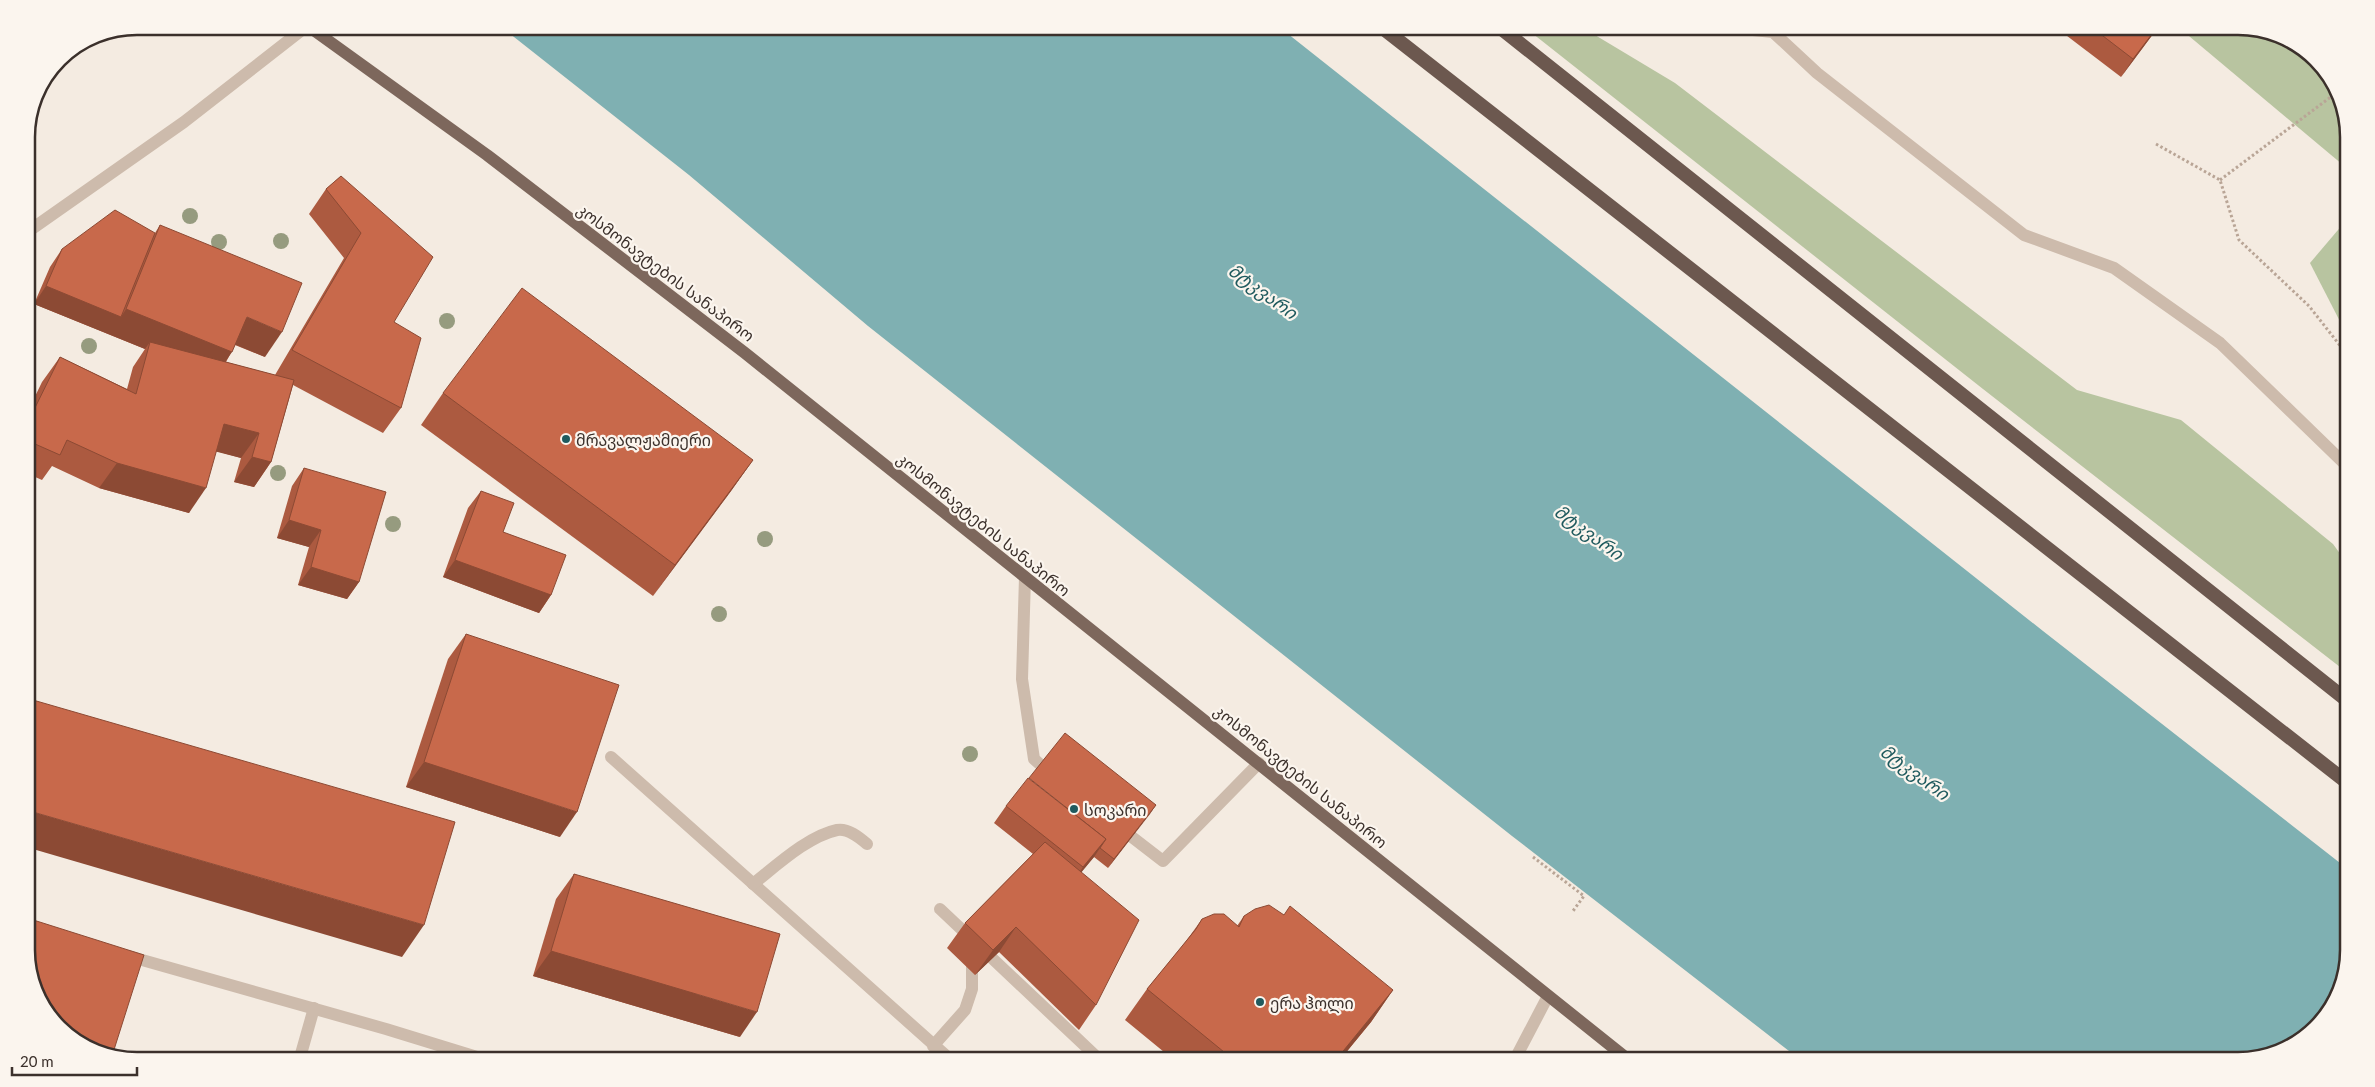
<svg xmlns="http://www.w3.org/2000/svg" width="2375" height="1087" viewBox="0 0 2375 1087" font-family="Lato,'Noto Sans Georgian',sans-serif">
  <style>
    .green { fill: #b8c4a0 }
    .water { fill: #7fb0b2 }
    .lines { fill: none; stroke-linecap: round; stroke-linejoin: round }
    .path { stroke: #b9a596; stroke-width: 3; stroke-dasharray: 2.5 2.5; stroke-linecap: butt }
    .service { stroke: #cdbbac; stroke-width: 12 }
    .minor { stroke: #cdbbac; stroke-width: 12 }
    .primary { stroke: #7d675c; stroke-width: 12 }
    .trunk { stroke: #6c584f; stroke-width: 14 }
    .tree { fill: #969b7f }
    .wall { fill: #ac5a40 }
    .shaded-wall { fill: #8c4a34 }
    .building { fill: #c8694b; stroke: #8c4a34 }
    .poi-dot { fill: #1f5a5e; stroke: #fbf5ee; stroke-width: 2 }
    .labels { text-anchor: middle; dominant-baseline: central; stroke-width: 4.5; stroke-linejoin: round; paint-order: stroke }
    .street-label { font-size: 16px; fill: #3b302b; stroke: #fbf5ee }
    .poi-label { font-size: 16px; fill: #3b302b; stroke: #fbf5ee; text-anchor: start }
    .water-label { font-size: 18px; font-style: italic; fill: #1f5a5e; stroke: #fbf5ee }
    .rim { fill: none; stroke: #3b302b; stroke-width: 2.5 }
  </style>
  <rect width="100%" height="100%" fill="#f4ebe1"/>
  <g class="green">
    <polygon points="1523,26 1580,26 1675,83 2077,390 2181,420 2333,544 2349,566 2349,674 1983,389"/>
    <polygon points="2177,26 2238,26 2281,35 2330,75 2349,130 2349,170"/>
    <polygon points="2349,217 2349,339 2310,263"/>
  </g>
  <polygon class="water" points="500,26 1278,26 2043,631 2349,870 2349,950 2340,993 2299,1042 2239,1061 1802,1061 1512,836 868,326 689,175"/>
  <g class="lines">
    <g class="path">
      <polyline points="2156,144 2220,180 2239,240 2309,306 2349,357"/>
      <polyline points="2220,180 2336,93"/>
      <polyline points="1533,857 1584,896 1573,911"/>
      <polyline points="1446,1054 1455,1061"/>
    </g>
    <g class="service">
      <polyline points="1713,26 1773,32 1817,73 2024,235 2114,268 2220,343 2349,468"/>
      <polyline points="26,233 184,122 307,26"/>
      <polyline points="1025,577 1022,679 1034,759 1052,775"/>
      <polyline points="611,757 952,1061"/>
      <polyline points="1119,827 1163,861 1259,763"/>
      <path d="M753,884C776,866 808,836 837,830C848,828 859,837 867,844"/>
      <polyline points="940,909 1101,1061"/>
      <polyline points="128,956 386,1029 490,1061"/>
      <polyline points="933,1046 965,1010 972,989 972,956"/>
      <polyline points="299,1061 314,1008"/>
    </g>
    <polyline class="minor" points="1514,1061 1548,996"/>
    <polyline class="primary" points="308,26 487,155 745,353 1630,1061"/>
    <g class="trunk">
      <polyline points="1380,26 2349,784"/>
      <polyline points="1498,26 2349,702"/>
    </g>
  </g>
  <g class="tree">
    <circle cx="190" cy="216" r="8"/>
    <circle cx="281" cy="241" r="8"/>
    <circle cx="219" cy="242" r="8"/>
    <circle cx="447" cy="321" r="8"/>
    <circle cx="89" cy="346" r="8"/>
    <circle cx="278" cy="473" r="8"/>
    <circle cx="393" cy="524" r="8"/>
    <circle cx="765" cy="539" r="8"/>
    <circle cx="719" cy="614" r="8"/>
    <circle cx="970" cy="754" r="8"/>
  </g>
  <g class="wall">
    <polygon points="2054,26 2159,26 2121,77"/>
    <polygon points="341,176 394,322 401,408 383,433 293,385 271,462 254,487 234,482 241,458 216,451 189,513 99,488 52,466 42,480 26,473 26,415 42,382 60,357 127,389 133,367 145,349 34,304 50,267 62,249 155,233 160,225 265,357 235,345 226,362 275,375 344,258 309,214 326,189"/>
    <polygon points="443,393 753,460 731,491 653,596 421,425"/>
    <polygon points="304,468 359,582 347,599 298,585 309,547 277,538 292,486"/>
    <polygon points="481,491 503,532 551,595 539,613 443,577 468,508"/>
    <polygon points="466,634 560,837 406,787 448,659"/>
    <polygon points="1156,805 1108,868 1094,857 1081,872 1096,1005 1079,1030 999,952 975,975 947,948 965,923 1033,854 994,823 1006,806"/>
    <polygon points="574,874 740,1037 533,976 556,899"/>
    <polygon points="1244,916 1393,990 1371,1022 1339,1061 1175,1061 1125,1020 1147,989 1184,944 1202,919 1237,926"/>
  </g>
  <g class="shaded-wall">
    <polygon points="2158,26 2159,26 2121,77 2133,59"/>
    <polygon points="46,286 121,317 126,309 232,352 215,377 150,342 145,349 34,304"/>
    <polygon points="247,317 282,332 265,357 229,342"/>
    <polygon points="224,424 259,433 241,458 206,449"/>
    <polygon points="252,457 271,462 254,487 234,482"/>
    <polygon points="753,460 731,491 653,596 675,565"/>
    <polygon points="117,463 206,488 189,513 99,488"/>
    <polygon points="289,520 321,530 309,547 277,538"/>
    <polygon points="455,560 551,595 539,613 443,577"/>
    <polygon points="311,567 359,582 347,599 298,585"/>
    <polygon points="424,762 577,812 560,837 406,787"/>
    <polygon points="1156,805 1150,814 1108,868 1114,859"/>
    <polygon points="26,810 424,925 402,957 26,847"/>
    <polygon points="1106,839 1094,857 1071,885 1083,867"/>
    <polygon points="1016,927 999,952 975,975 993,950"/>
    <polygon points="551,951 757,1012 740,1037 533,976"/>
    <polygon points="1393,990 1371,1022 1339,1061 1335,1061"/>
  </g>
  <g class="building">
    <polygon points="2090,26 2158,26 2133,59"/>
    <polygon points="341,176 433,257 394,322 421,338 401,408 292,350 361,233 326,189"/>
    <polygon points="115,210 155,233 121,317 46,286 62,249"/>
    <polygon points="160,225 302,283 282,332 247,317 232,352 126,309"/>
    <polygon points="522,288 753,460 675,565 443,393"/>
    <polygon points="150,342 294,380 271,462 252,457 259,433 224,424 206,488 117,463 67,440 60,455 26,440 26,426 60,357 136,394"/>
    <polygon points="304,468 386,492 359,582 311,567 321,530 289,520"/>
    <polygon points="481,491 514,503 503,532 566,555 551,595 455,560"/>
    <polygon points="466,634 619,685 577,812 424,762"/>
    <polygon points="26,698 455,822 424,925 26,810"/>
    <polygon points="1065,733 1156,805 1114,859 1100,848 1106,839 1029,778"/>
    <polygon points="1028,778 1106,839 1083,867 1006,806"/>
    <polygon points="1045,842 1139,920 1096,1005 1016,927 993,950 965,923"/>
    <polygon points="574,874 780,934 757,1012 551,951"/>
    <polygon points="1269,905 1284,915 1290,906 1393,990 1335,1061 1235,1061 1147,989 1196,929 1202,919 1214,914 1224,914 1239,927 1244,916 1255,909"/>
    <polygon points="27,918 144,955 112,1056 94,1052 45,1012 27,958"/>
  </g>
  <g class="poi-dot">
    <circle cx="566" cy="439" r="5"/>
    <circle cx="1074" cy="809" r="5"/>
    <circle cx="1260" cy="1002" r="5"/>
  </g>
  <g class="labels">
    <g class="street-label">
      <text transform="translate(666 272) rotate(37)">კოსმონავტების სანაპირო</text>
      <text transform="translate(984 524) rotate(39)">კოსმონავტების სანაპირო</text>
      <text transform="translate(1301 776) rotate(39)">კოსმონავტების სანაპირო</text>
    </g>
    <g class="poi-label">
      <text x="576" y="439">მრავალჟამიერი</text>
      <text x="1084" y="809">სოკარი</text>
      <text x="1270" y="1002">ერა ჰოლი</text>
    </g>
    <g class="water-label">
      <text transform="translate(1263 291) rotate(36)">მტკვარი</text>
      <text transform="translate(1589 532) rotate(36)">მტკვარი</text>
      <text transform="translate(1915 772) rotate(36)">მტკვარი</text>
    </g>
  </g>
  <path d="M0 0H2375V1087H0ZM137 35H2238A102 102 0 0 1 2340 137V950A102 102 0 0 1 2238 1052H137A102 102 0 0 1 35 950V137A102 102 0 0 1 137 35Z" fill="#fbf5ee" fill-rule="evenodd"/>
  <path class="rim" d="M137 35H2238A102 102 0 0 1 2340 137V950A102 102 0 0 1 2238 1052H137A102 102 0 0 1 35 950V137A102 102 0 0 1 137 35Z"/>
  <path d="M12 1067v8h125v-8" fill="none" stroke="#3b302b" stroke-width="2.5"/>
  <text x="20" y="1067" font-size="15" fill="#3b302b" stroke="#fbf5ee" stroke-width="4" paint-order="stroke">20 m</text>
</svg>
